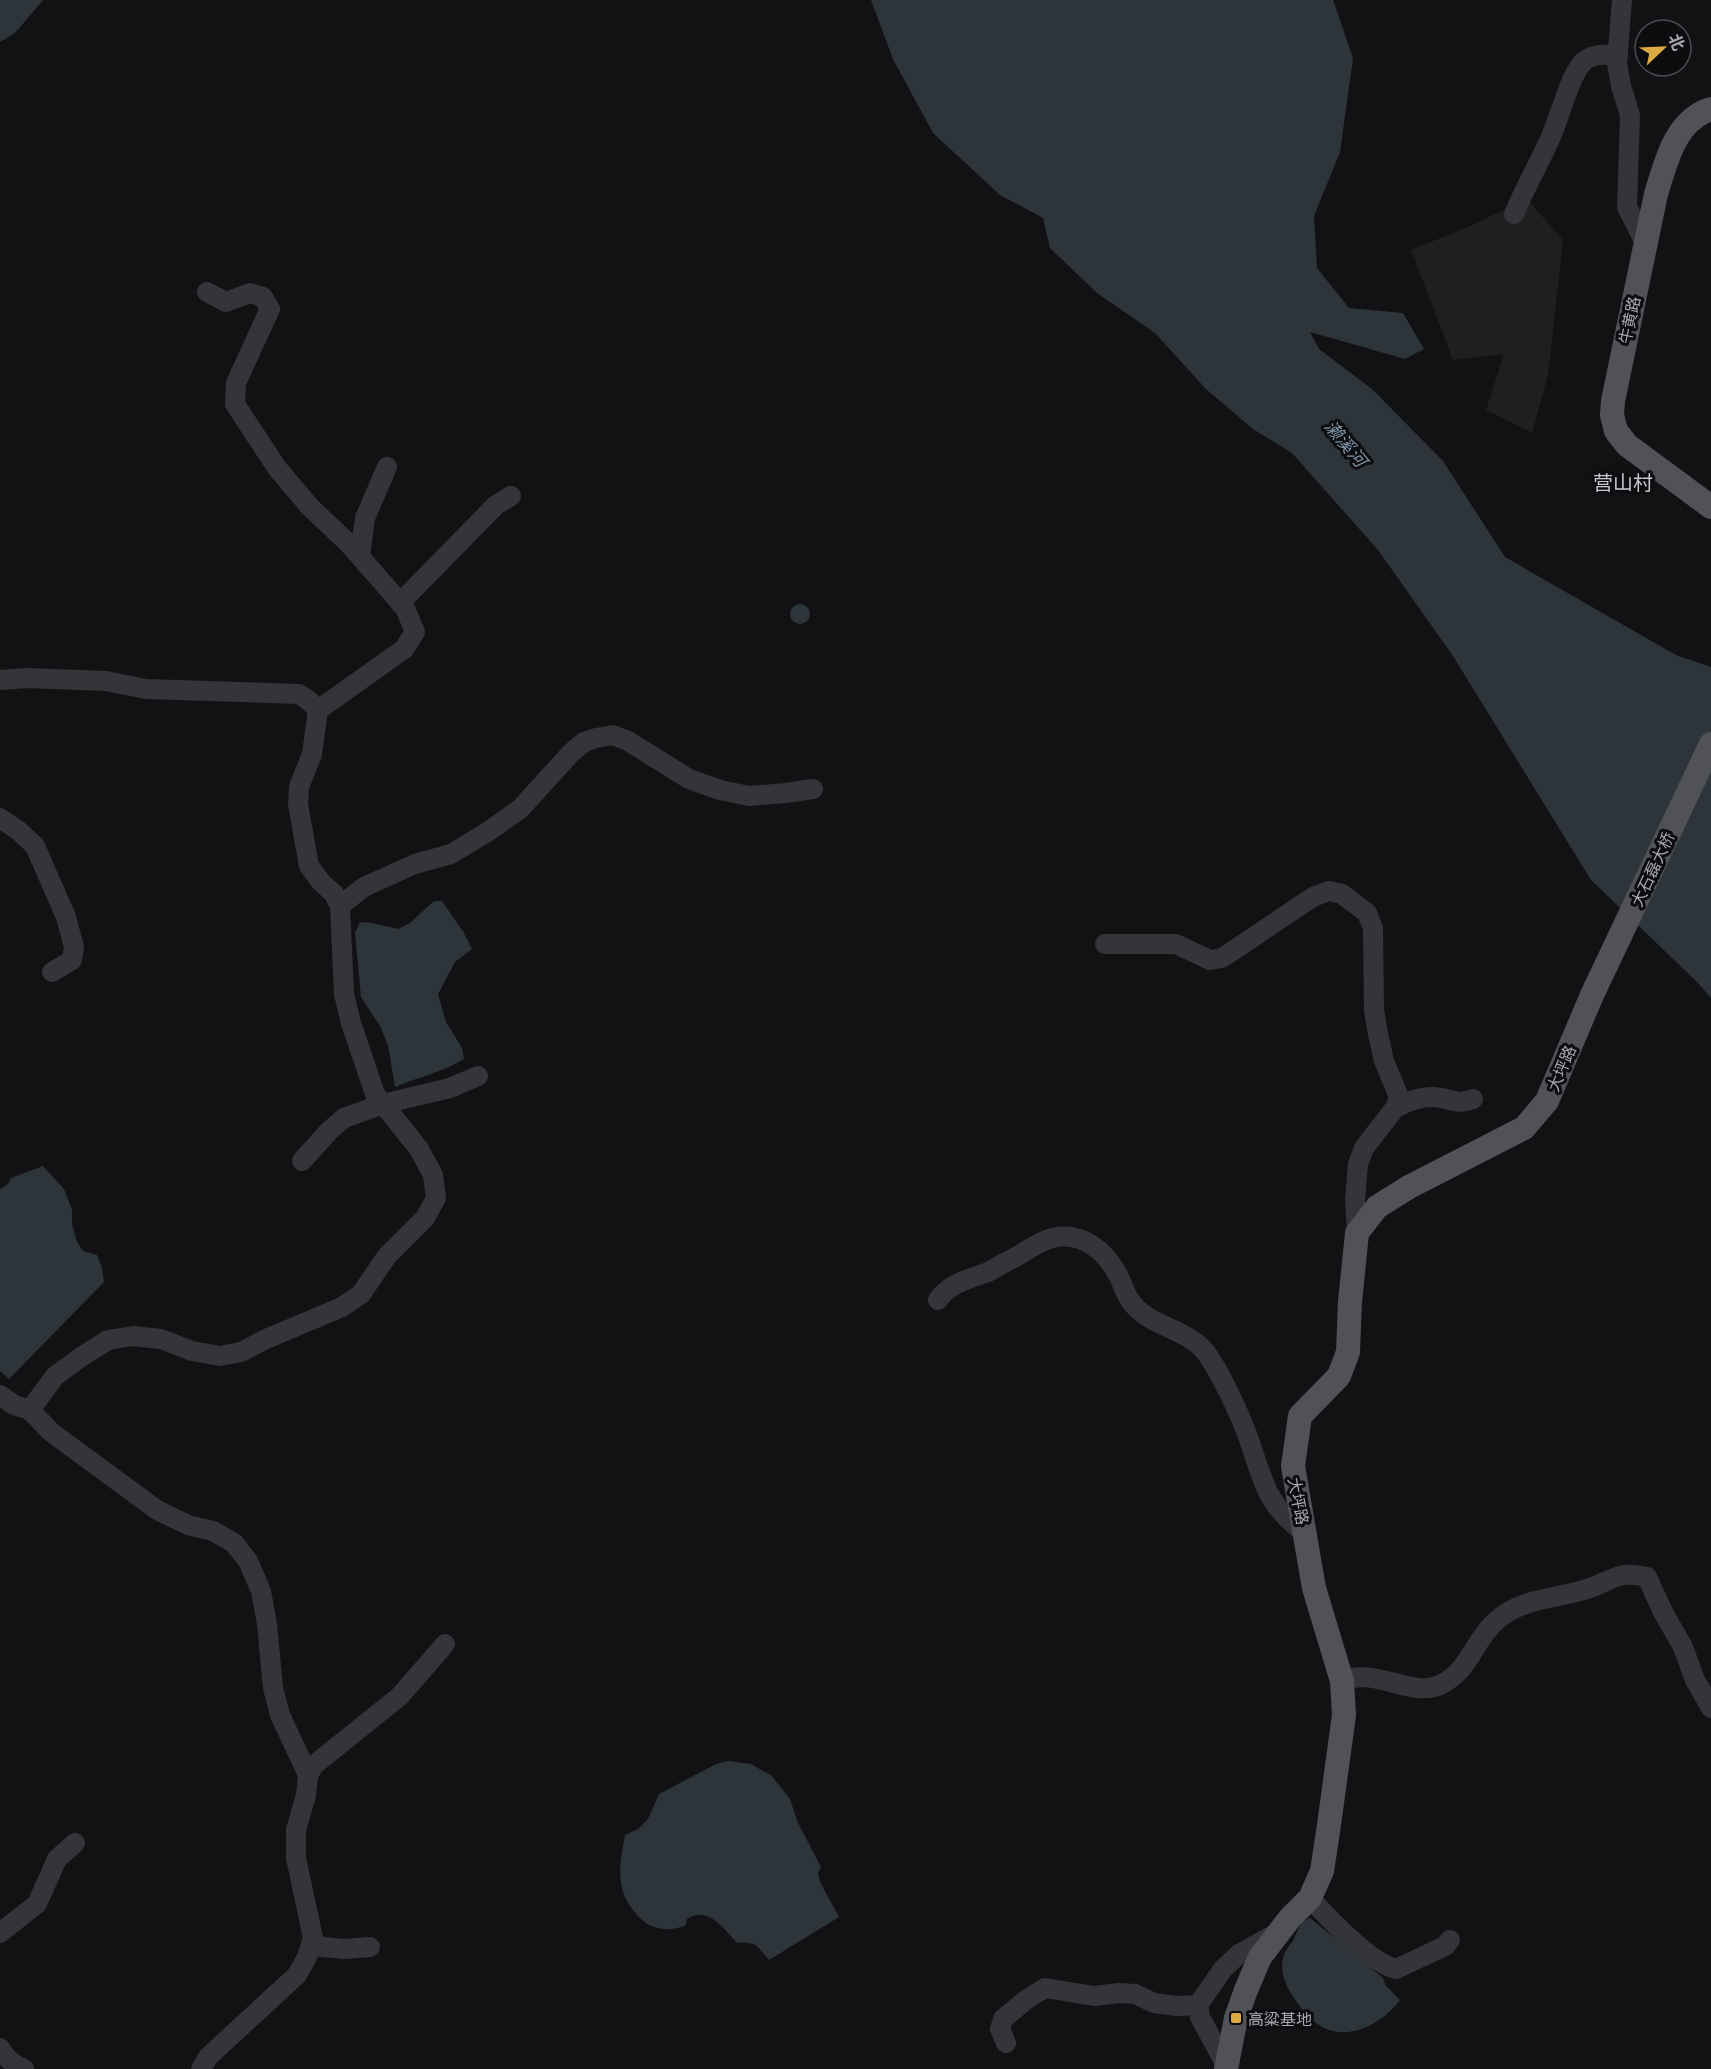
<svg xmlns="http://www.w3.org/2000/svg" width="1711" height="2069" viewBox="0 0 1711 2069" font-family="Lato,'Noto Sans SC',sans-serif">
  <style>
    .built { fill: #1f1f21 }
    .water { fill: #2d353b }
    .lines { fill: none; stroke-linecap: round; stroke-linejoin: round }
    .minor { stroke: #343538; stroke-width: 20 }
    .major { stroke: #505257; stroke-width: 24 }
    .poi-dot { fill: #dca942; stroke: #0d0d0f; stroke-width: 2 }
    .labels { text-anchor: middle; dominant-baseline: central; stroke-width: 6; stroke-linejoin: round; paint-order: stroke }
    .street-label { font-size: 16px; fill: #a6a9b3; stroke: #0d0d0f }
    .poi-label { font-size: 16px; fill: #a6a9b3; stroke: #0d0d0f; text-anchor: start }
    .water-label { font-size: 18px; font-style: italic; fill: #8096aa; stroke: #0d0d0f }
    .quarter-label { font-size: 20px; fill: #c6c8cf; stroke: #0d0d0f }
  </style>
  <rect width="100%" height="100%" fill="#121214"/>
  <polygon class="built" points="1527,199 1563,240 1548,375 1532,433 1486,410 1504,354 1453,360 1411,250 1468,227"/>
  <g class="water">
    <polygon points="0,0 43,0 15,33 0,42"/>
    <polygon points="871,0 1333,0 1353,58 1340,152 1314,216 1317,268 1349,308 1403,313 1424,349 1405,359 1310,332 1319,349 1372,389 1443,461 1505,557 1676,655 1711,667 1711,998 1697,982 1591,880 1453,656 1378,550 1292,453 1253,429 1206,389 1155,333 1097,293 1050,248 1043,218 1000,195 933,133 893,59"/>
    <circle cx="800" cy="614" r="10"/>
    <path d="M434,901H442L464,933L472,949L455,962L438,994L446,1022L462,1048L464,1059C443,1072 418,1077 395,1087L388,1045L380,1026L361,997L355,933L360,922L372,923L398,929L410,923Z"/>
    <polygon points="43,1166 64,1189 72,1210 72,1224 77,1242 83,1251 97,1255 102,1268 104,1282 9,1379 0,1371 0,1189 8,1184 11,1178"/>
    <path d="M728,1761L751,1764L772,1776L790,1799L798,1823L821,1867L818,1873L820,1882L839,1917L769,1960C757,1946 756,1941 737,1943C724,1929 708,1905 687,1919L685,1926C669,1931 654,1931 641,1919C614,1893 619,1869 625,1835L638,1829L648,1819L659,1794L716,1764Z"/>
    <path d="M1310,1918L1383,1978L1386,1986L1400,2000C1382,2024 1347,2043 1319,2025C1308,2018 1301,2008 1294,1998C1285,1985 1279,1970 1284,1954C1286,1949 1291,1944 1294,1939C1299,1928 1298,1924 1310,1918Z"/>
  </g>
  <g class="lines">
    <g class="minor">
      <polyline points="1622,0 1617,63 1621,86 1630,115 1627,207 1645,243"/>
      <path d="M1514,214C1524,190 1537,167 1548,143C1559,122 1568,78 1583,62C1592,53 1606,55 1618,55"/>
      <polyline points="360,556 365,518 387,467"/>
      <polyline points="400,603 496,505 511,496"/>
      <polyline points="0,680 27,678 106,681 146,689 299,694 308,700 318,710"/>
      <polyline points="0,818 19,831 35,846 66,917 74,947 72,960 52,972"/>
      <polyline points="340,906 364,887 415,864 451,854 489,831 520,809 571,753 584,742 596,738 613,735 628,741 689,779 720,790 749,796 786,793 813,789"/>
      <polyline points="1105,944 1176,944 1210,960 1222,958 1313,897 1329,891 1342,894 1367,913 1373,928 1374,1010 1378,1034 1384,1061 1399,1097 1395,1108 1364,1148 1358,1164 1355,1200 1357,1233"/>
      <path d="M1395,1108C1406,1102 1419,1097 1432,1097C1448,1097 1457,1106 1473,1099"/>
      <polyline points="302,1161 329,1131 344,1118 383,1104 450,1088 478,1076"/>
      <path d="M938,1300C949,1283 970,1279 988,1272C996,1268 1004,1262 1012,1259C1025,1252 1038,1242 1052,1238C1081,1231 1105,1250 1118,1275C1123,1284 1125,1295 1132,1303C1152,1329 1191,1328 1209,1357C1222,1376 1239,1413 1247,1434C1263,1478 1264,1504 1305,1533"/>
      <polyline points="0,1395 14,1405 30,1410"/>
      <path d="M1342,1681C1377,1667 1411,1698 1440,1685C1470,1671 1473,1641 1496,1621C1522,1597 1559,1599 1590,1588C1602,1584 1612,1577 1624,1575C1632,1574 1639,1575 1647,1577L1663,1612L1683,1647L1695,1680L1711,1708"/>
      <polyline points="308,1775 314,1765 400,1696 445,1644"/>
      <path d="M1310,1898C1330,1920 1369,1962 1396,1969L1445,1946L1450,1940"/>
      <polyline points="0,1933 37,1904 57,1859 75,1843"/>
      <polyline points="311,1946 345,1949 370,1947"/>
      <polyline points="1006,2043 1000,2029 1003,2019 1027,1999 1045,1988 1094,1996 1119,1993 1135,1994 1154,2003 1177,2006 1198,2005"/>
      <path d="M0,2048C5,2057 14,2065 24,2069"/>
      <polyline points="1226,2065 1200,2017 1198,2005 1223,1969 1239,1954 1275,1934"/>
      <polyline points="201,2069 208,2057 297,1975 307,1957 313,1938 296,1858 296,1830 306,1795 308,1775 280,1715 273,1688 267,1624 261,1591 248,1561 234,1543 213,1531 188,1525 157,1510 51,1432 30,1410 55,1376 81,1357 108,1340 133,1336 161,1339 192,1351 220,1356 241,1352 266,1339 342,1307 361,1294 387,1256 425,1218 436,1198 433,1175 419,1149 375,1094 351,1023 344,994 340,906 334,894 321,882 309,866 298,804 299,787 312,754 318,710 404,649 415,632 405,608 348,543 310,507 277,468 235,404 236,383 270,309 263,297 250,293 226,302 207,292"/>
    </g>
    <g class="major">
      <path d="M1711,109C1675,120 1666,162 1656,194L1613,401L1612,415L1616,431L1627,445L1711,507"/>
      <polyline points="1226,2069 1236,2018 1246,1990 1260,1957 1290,1918 1310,1898 1322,1871 1328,1832 1344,1715 1342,1681 1314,1588 1293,1466 1300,1416 1339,1376 1348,1352 1350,1302 1357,1233 1377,1207 1409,1187 1524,1128 1547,1101 1592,995 1711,744"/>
    </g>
  </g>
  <rect class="poi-dot" x="1230" y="2012" width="12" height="12" rx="3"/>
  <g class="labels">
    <g class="street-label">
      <text transform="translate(1629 320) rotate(-78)">牛黄路</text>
      <text transform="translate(1652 869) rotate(-65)">大石磊大桥</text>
      <text transform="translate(1561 1068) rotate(-67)">大坪路</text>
      <text transform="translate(1299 1501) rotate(79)">大坪路</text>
    </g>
    <g class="poi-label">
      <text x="1248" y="2018">高粱基地</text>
    </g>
    <g class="water-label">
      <text transform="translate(1346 443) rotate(50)">濑溪河</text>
    </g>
    <g class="quarter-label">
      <text x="1623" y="482">营山村</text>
    </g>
  </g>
  <g transform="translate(1663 48) rotate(67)"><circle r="28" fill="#0d0d0f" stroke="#4a4b51" stroke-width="1.5"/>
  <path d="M0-4.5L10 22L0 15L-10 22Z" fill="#dca942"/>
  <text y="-9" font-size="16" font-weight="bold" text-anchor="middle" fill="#a6a9b3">北</text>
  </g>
</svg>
